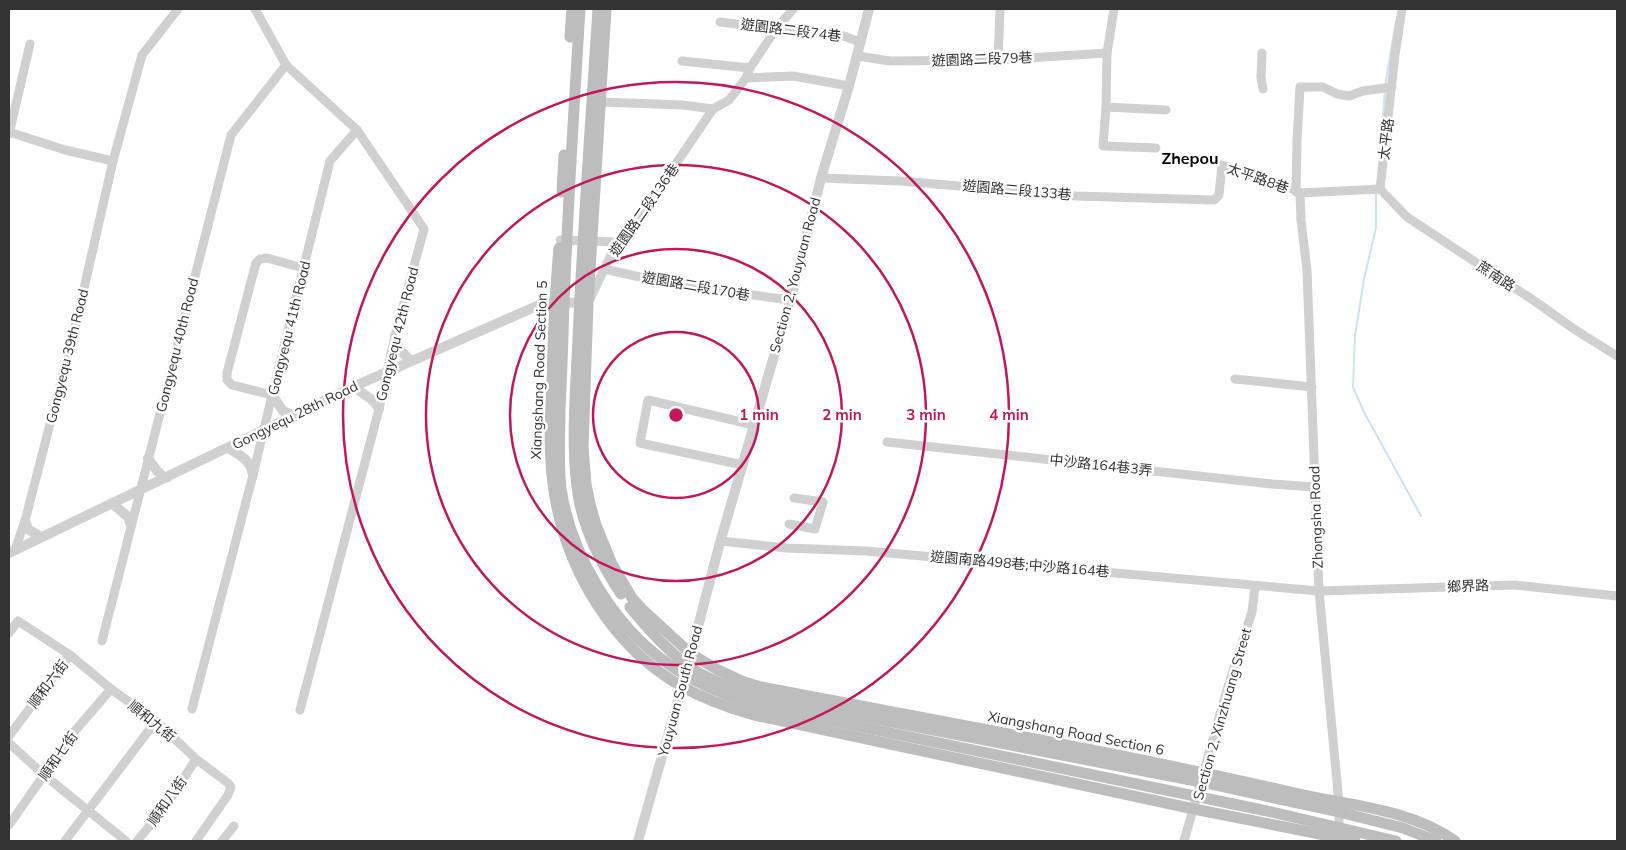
<svg xmlns="http://www.w3.org/2000/svg" width="1626" height="850" viewBox="0 0 1626 850" font-family="Mulish,'Noto Sans TC',sans-serif">
  <style>
    .lines { fill: none; stroke-linecap: round; stroke-linejoin: round }
    .stream { stroke: #cfe2ee; stroke-width: 2 }
    .minor { stroke: #d0d0d0; stroke-width: 9 }
    .tertiary { stroke: #d0d0d0; stroke-width: 10 }
    .secondary { stroke: #bdbdbd; stroke-width: 11 }
    .ring { fill: none; stroke: #c2185b; stroke-width: 2.5 }
    .labels { text-anchor: middle; dominant-baseline: central; stroke-width: 5; stroke-linejoin: round; paint-order: stroke }
    .street-label { font-size: 14px; fill: #333; stroke: #fff }
    .quarter-label { font-size: 16px; font-weight: bold; fill: #000; stroke: #fff }
    .centre { fill: #c2185b; stroke: #fff; stroke-width: 2.5 }
    .ring-label { font-size: 15px; text-anchor: middle; font-weight: bold; fill: #c2185b; stroke: #fff; stroke-width: 5; stroke-linejoin: round; paint-order: stroke }
  </style>
  <rect width="100%" height="100%" fill="#fff"/>
  <g class="lines">
    <g class="stream">
      <polyline points="1385,86 1396,21"/>
      <polyline points="1380,153 1385,90"/>
      <polyline points="1376,192 1376,228 1364,279 1355,336 1353,387 1364,412 1421,516"/>
    </g>
    <g class="minor">
      <polyline points="255,9 286,65 357,130 424,229 395,336 379,409 300,710"/>
      <polyline points="1114,9 1107,53 1106,107 1103,146 1156,148"/>
      <polyline points="720,22 776,29 838,34 860,42"/>
      <polyline points="1262,53 1261,77 1263,89"/>
      <polyline points="858,56 890,61 998,60 1107,53"/>
      <polyline points="998,60 1000,9"/>
      <polyline points="682,61 750,68"/>
      <polyline points="746,78 793,76 849,86"/>
      <polyline points="600,102 683,105 713,109"/>
      <polyline points="1106,107 1166,110"/>
      <polyline points="9,132 65,150 113,161 77,319 25,521 15,550"/>
      <polyline points="9,134 30,44"/>
      <polyline points="113,161 142,55 178,9"/>
      <polyline points="821,178 900,181 1076,196 1214,200 1219,195 1222,165 1287,186 1300,193 1380,189"/>
      <polyline points="1380,189 1407,217 1533,300 1574,329 1617,356"/>
      <polyline points="1380,189 1395,55 1402,9"/>
      <polyline points="1296,192 1297,140 1300,87 1323,87 1337,94 1349,96 1363,91 1392,87"/>
      <polyline points="1300,193 1301,220 1307,270 1319,591 1339,803 1339,834"/>
      <polyline points="560,240 617,242"/>
      <polyline points="604,269 667,283 789,300"/>
      <polyline points="590,299 617,242 665,180 713,109 729,100 746,78 750,68 776,29 793,9"/>
      <polyline points="1235,379 1312,387"/>
      <polyline points="272,395 232,385 227,380 227,373 256,263 260,259 267,258 303,268"/>
      <polyline points="887,442 1272,484 1315,487"/>
      <polyline points="743,465 640,443 648,400 754,425"/>
      <polyline points="789,524 815,529 823,502 794,498"/>
      <polyline points="721,541 786,548 866,551 1319,591 1515,585 1617,596"/>
      <polyline points="9,633 18,621 70,655 111,689 156,721 196,759 228,783 231,787 228,795 196,841"/>
      <polyline points="102,641 231,135 286,65"/>
      <polyline points="192,709 253,475 272,395 330,161 357,130"/>
      <polyline points="9,736 70,655"/>
      <polyline points="9,743 44,775 126,841"/>
      <polyline points="9,825 74,732 111,689"/>
      <polyline points="65,841 156,721"/>
      <polyline points="137,841 165,807 196,759"/>
      <polyline points="222,841 234,826"/>
      <polyline points="1184,841 1226,693 1252,612 1255,586"/>
    </g>
    <g class="tertiary">
      <polyline points="395,336 400,350 410,360"/>
      <path d="M355,386C362,396 374,397 379,409"/>
      <polyline points="272,395 283,411 295,416"/>
      <path d="M228,448C240,455 251,460 253,475"/>
      <polyline points="148,458 157,471 165,478 168,477"/>
      <polyline points="112,503 128,517 131,525"/>
      <polyline points="25,521 28,529 41,537 44,536"/>
      <polyline points="9,553 355,386 546,302 587,303"/>
      <polyline points="689,661 719,546 794,287 821,178 849,86 869,9"/>
      <polyline points="638,841 684,679"/>
    </g>
    <g class="secondary">
      <path d="M580,9C574,106 568,204 564,302C563,337 562,373 560,408C560,435 558,462 561,488C570,553 613,625 667,663C694,683 724,695 756,705L1267,811L1396,841"/>
      <path d="M598,9C591,119 583,228 578,338C576,389 569,459 581,509C589,540 603,567 621,594"/>
      <path d="M606,9L588,303L583,447L586,484L590,504L596,525L612,564L632,598L642,609L691,654L718,670L744,682L761,687C938,721 1115,752 1290,792C1345,805 1410,808 1455,841"/>
      <polyline points="570,37 572,9"/>
      <polyline points="562,192 564,155"/>
      <path d="M559,248C555,292 553,336 552,380C550,419 548,458 555,497C568,572 613,647 681,686C704,699 729,708 754,715L1194,809L1355,841"/>
      <path d="M630,607C647,628 666,649 687,665C707,680 734,689 758,696L1201,782L1339,812L1403,828L1436,841"/>
    </g>
  </g>
  <g class="ring">
    <circle cx="676" cy="415" r="83"/>
    <circle cx="676" cy="415" r="166"/>
    <circle cx="676" cy="415" r="250"/>
    <circle cx="676" cy="415" r="333"/>
  </g>
  <g class="labels">
    <g class="street-label">
      <text transform="translate(791 30) rotate(7)">遊園路二段74巷</text>
      <text transform="translate(982 59) rotate(-2)">遊園路二段79巷</text>
      <text transform="translate(1386 139) rotate(-83)">太平路</text>
      <text transform="translate(1258 178) rotate(19)">太平路8巷</text>
      <text transform="translate(1017 190) rotate(5)">遊園路二段133巷</text>
      <text transform="translate(644 210) rotate(-55)">遊園路二段136巷</text>
      <text transform="translate(795 275) rotate(-75)">Section 2, Youyuan Road</text>
      <text transform="translate(1496 276) rotate(33)">蔗南路</text>
      <text transform="translate(696 286) rotate(10)">遊園路二段170巷</text>
      <text transform="translate(289 328) rotate(-76)">Gongyequ 41th Road</text>
      <text transform="translate(397 334) rotate(-76)">Gongyequ 42th Road</text>
      <text transform="translate(177 345) rotate(-76)">Gongyequ 40th Road</text>
      <text transform="translate(67 356) rotate(-76)">Gongyequ 39th Road</text>
      <text transform="translate(539 370) rotate(-88)">Xiangshang Road Section 5</text>
      <text transform="translate(295 415) rotate(-26)">Gongyequ 28th Road</text>
      <text transform="translate(1101 465) rotate(6)">中沙路164巷3弄</text>
      <text transform="translate(1316 517) rotate(-92)">Zhongsha Road</text>
      <text transform="translate(1020 564) rotate(5)">遊園南路498巷;中沙路164巷</text>
      <text transform="translate(1468 586) rotate(-2)">鄉界路</text>
      <text transform="translate(48 684) rotate(-53)">順和六街</text>
      <text transform="translate(680 691) rotate(-75)">Youyuan South Road</text>
      <text transform="translate(1222 714) rotate(-74)">Section 2, Xinzhuang Street</text>
      <text transform="translate(152 721) rotate(39)">順和九街</text>
      <text transform="translate(1076 733) rotate(11)">Xiangshang Road Section 6</text>
      <text transform="translate(58 756) rotate(-55)">順和七街</text>
      <text transform="translate(167 801) rotate(-55)">順和八街</text>
    </g>
    <g class="quarter-label">
      <text x="1190" y="158">Zhepou</text>
    </g>
  </g>
  <circle cx="676" cy="415" r="8" class="centre"/>
  <g class="ring-label">
    <text x="759" y="420">1 min</text>
    <text x="842" y="420">2 min</text>
    <text x="926" y="420">3 min</text>
    <text x="1009" y="420">4 min</text>
  </g>
  <rect width="1626" height="850" fill="none" stroke="#333333" stroke-width="20"/>
</svg>
